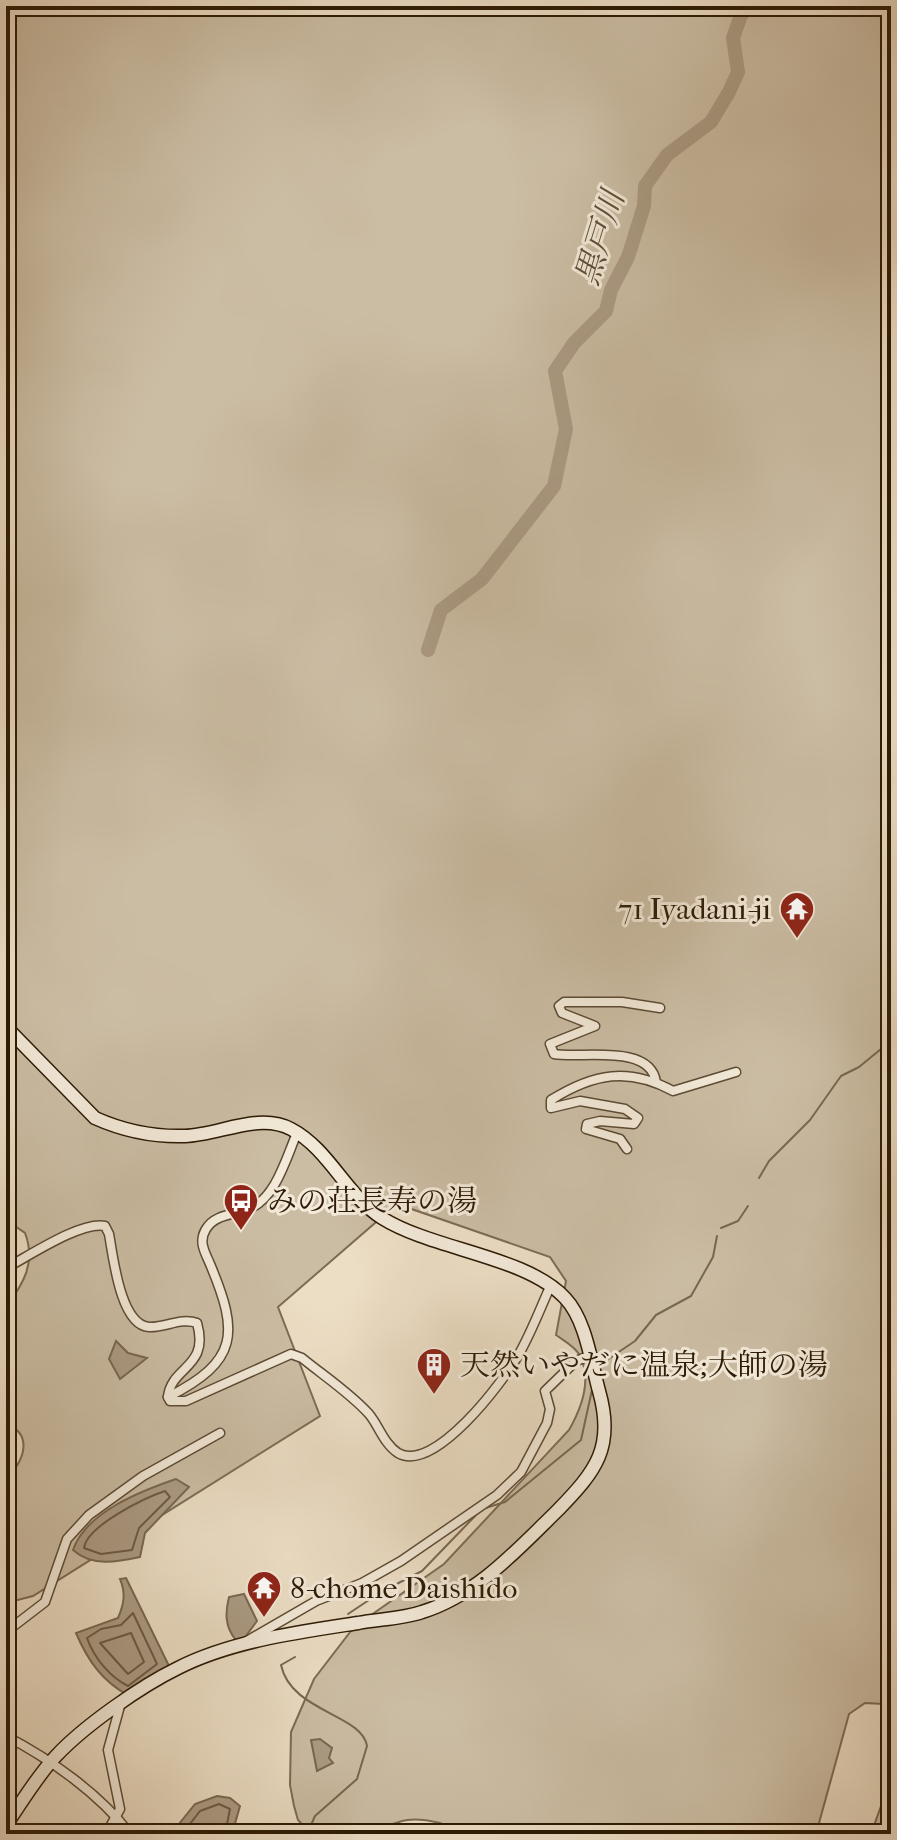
<svg xmlns="http://www.w3.org/2000/svg" width="897" height="1840" viewBox="0 0 897 1840" font-family="'IM FELL French Canon','Noto Serif JP',serif">
  <style>
    .green { fill: #cbbda4; stroke: #7c6c54; stroke-width: 2 }
    .water { fill: #ab9b84; stroke: #786751; stroke-width: 2 }
    .lines { fill: none; stroke-linecap: round; stroke-linejoin: round }
    .shore { stroke: #6c5a44; stroke-width: 2 }
    .stream { stroke: #786751; stroke-width: 2 }
    .river { stroke: #ab9b84; stroke-width: 14 }
    .street-casing { stroke: #5c4b35; stroke-width: 11 }
    .secondary-casing { stroke: #2c1a05; stroke-width: 15 }
    .street { stroke: #f3ead9; stroke-width: 8 }
    .secondary { stroke: #f3ead9; stroke-width: 12 }
    .labels { text-anchor: middle; dominant-baseline: central; stroke-width: 6; stroke-linejoin: round; paint-order: stroke }
    .poi-label { font-size: 30px; fill: #2c1a05; stroke: #f3ead9; text-anchor: start }
    .water-label { font-size: 32px; font-style: italic; fill: #5f4e38; stroke: #f3ead9 }
  </style>
  <rect width="100%" height="100%" fill="#ecdec5"/>
  <filter id="stains"><feTurbulence type="fractalNoise" baseFrequency=".0025" numOctaves="4"/><feColorMatrix values="0 0 0 0 .2 0 0 0 0 .09 0 0 0 0 .02 0 0 0 .5 -.17"/></filter>
  <radialGradient id="worn" r=".72"><stop offset=".6" stop-color="#630" stop-opacity="0"/><stop offset="1" stop-color="#630" stop-opacity=".3"/></radialGradient>
  <g class="green">
    <path d="M6,6H891V1711L884,1704L865,1703L849,1714L816,1834H431L440,1823C405,1815 399,1822 368,1833C352,1838 328,1834 311,1834L298,1820L294,1806L290,1785L291,1732L314,1679L354,1627L444,1564L569,1430C581,1409 592,1380 580,1356C576,1347 564,1341 556,1335L566,1281L550,1257L397,1204L278,1307L320,1416L33,1596L6,1603V1478C24,1463 34,1434 6,1424V1306C24,1284 36,1262 25,1233L6,1220Z"/>
    <polygon points="891,1778 891,1834 871,1834"/>
  </g>
  <g class="water">
    <polygon points="116,1341 128,1353 147,1358 120,1379 109,1359"/>
    <path d="M176,1479L189,1487L145,1533L140,1557C117,1562 92,1567 73,1550C86,1512 141,1491 176,1479Z"/>
    <path d="M126,1578L169,1666L129,1696C102,1681 88,1661 76,1633L118,1618C124,1604 126,1593 120,1579Z"/>
    <path d="M244,1594L257,1621L243,1640L235,1639C225,1626 225,1613 229,1597Z"/>
    <polygon points="320,1739 332,1748 329,1758 333,1763 317,1771 311,1740"/>
    <polygon points="217,1796 230,1798 240,1806 232,1834 171,1834 195,1804"/>
  </g>
  <g class="lines">
    <g class="shore">
      <path d="M165,1491L170,1497L139,1528L132,1550L101,1554L84,1548C87,1526 144,1498 165,1491Z"/>
      <path d="M133,1613L157,1664L128,1686C110,1677 94,1658 87,1638L101,1629L121,1625Z"/>
      <polygon points="131,1633 144,1662 128,1674 100,1643"/>
      <polyline points="182,1834 200,1811 219,1804 230,1809 225,1834"/>
    </g>
    <g class="stream">
      <polyline points="759,1178 769,1161 810,1120 841,1076 859,1067 881,1049 881,1039 891,1026"/>
      <polyline points="721,1228 738,1221 748,1206"/>
      <polyline points="601,1364 635,1341 656,1315 691,1296 713,1257 717,1236"/>
      <polyline points="482,1509 505,1502 581,1440 592,1390"/>
      <polyline points="348,1614 381,1592 422,1571 478,1513"/>
      <path d="M295,1657L281,1665C291,1712 362,1714 367,1746L357,1779L315,1816L307,1834"/>
    </g>
    <polyline class="river" points="428,650 441,610 482,579 554,486 566,429 555,371 574,343 606,311 611,290 628,257 644,206 645,186 667,155 711,122 729,92 738,72 733,38 741,15 750,6"/>
    <defs>
      <g id="street">
        <path d="M656,1082C650,1043 581,1059 554,1054L550,1044L595,1026L562,1013L559,1006L564,1002H622L660,1008"/>
        <path d="M627,1149L620,1139L586,1129L587,1124L600,1121L634,1124L638,1118L625,1109L580,1101L551,1108V1100C594,1073 629,1067 673,1091L736,1072"/>
        <path d="M6,1268C29,1256 81,1221 105,1226L109,1234C113,1255 120,1325 149,1327C165,1328 181,1317 197,1323C210,1368 171,1366 168,1397"/>
        <path d="M168,1397L170,1401H186L291,1354L302,1358C324,1376 350,1393 369,1414C379,1426 384,1444 398,1453C434,1474 503,1382 519,1354C531,1333 540,1309 550,1287"/>
        <path d="M168,1397C239,1361 239,1333 210,1264C205,1252 198,1242 206,1229C215,1214 234,1215 249,1209C276,1198 286,1158 297,1133"/>
        <polyline points="6,1632 45,1602 67,1539 89,1515 143,1476 220,1433"/>
        <polyline points="245,1642 316,1601 362,1583 401,1561 497,1495 521,1472 547,1423 550,1409 545,1391 576,1361 589,1356"/>
        <path d="M6,1736C50,1759 100,1794 130,1834"/>
        <polyline points="106,1834 120,1809 108,1750 120,1706"/>
      </g>
      <path id="secondary" d="M6,1027L95,1118C124,1131 154,1137 185,1136C219,1135 259,1112 291,1129C329,1149 346,1195 382,1218C433,1250 526,1256 565,1298C586,1320 591,1362 599,1391C615,1447 596,1471 558,1510C518,1549 477,1595 422,1612C402,1619 378,1619 358,1623C299,1632 231,1641 178,1668C141,1686 84,1726 56,1756C37,1776 22,1802 6,1825"/>
    </defs>
    <use href="#street" class="street-casing"/>
    <use href="#secondary" class="secondary-casing"/>
    <use href="#street" class="street"/>
    <use href="#secondary" class="secondary"/>
  </g>
  <defs>
    <symbol id="temple-pin" viewBox="-11 -11 22 30"><path d="M0 17L-7.5 6A9.5 9.5 0 1 1 7.5 6Z" fill="#8f2418" stroke="#f3ead9"/><path d="M0-6L5-2H3V0L6.5 2.5H4V6H1.5V3h-3V6H-4V2.5H-6.5L-3 0V-2H-5Z" fill="#fff"/></symbol>
    <symbol id="bus-pin" viewBox="-11 -11 22 30"><path d="M0 17L-7.5 6A9.5 9.5 0 1 1 7.5 6Z" fill="#8f2418" stroke="#f3ead9"/><path d="M-5-6H5V4H4V6H2V4H-2V6H-4V4H-5ZM-3.5-4V0h7V-4ZM-3.5 1.2v1.5H-2V1.2ZM2 1.2v1.5H3.5V1.2Z" fill="#fff"/></symbol>
    <symbol id="building-pin" viewBox="-11 -11 22 30"><path d="M0 17L-7.5 6A9.5 9.5 0 1 1 7.5 6Z" fill="#8f2418" stroke="#f3ead9"/><path d="M-4-6H4V6H1V3H-1V6H-4ZM-2.5-4.3h1.7v1.8h-1.7ZM.8-4.3h1.7v1.8H.8ZM-2.5-1h1.7V.8h-1.7ZM.8-1h1.7V.8H.8Z" fill="#fff"/></symbol>
  </defs>
  <g fill-rule="evenodd">
    <use href="#temple-pin" x="777" y="889" width="40" height="54"/>
    <use href="#bus-pin" x="221" y="1181" width="40" height="54"/>
    <use href="#building-pin" x="414" y="1345" width="40" height="54"/>
    <use href="#temple-pin" x="244" y="1568" width="40" height="54"/>
  </g>
  <g class="labels">
    <g class="poi-label">
      <text x="771" y="909" text-anchor="end">71 Iyadani-ji</text>
      <text x="267" y="1201">みの荘長寿の湯</text>
      <text x="460" y="1365">天然いやだに温泉;大師の湯</text>
      <text x="290" y="1588">8-chome Daishido</text>
    </g>
    <g class="water-label">
      <text transform="translate(600 238) rotate(-73)">黒戸川</text>
    </g>
  </g>
  <rect width="897" height="1840" fill="none" stroke="#ecdec5" stroke-width="32"/>
  <rect x="8" y="8" width="881" height="1824" fill="none" stroke="#2c1a05" stroke-width="4"/>
  <rect x="16" y="16" width="865" height="1808" fill="none" stroke="#2c1a05" stroke-width="2"/>
  <rect width="100%" height="100%" filter="url(#stains)"/>
  <rect width="100%" height="100%" fill="url(#worn)"/>
</svg>
